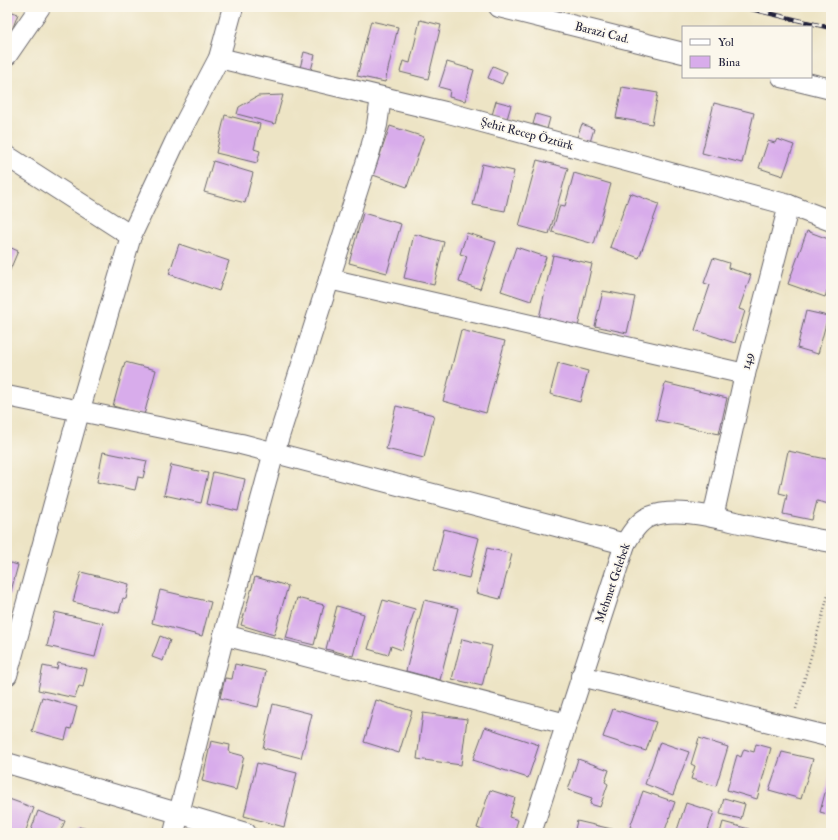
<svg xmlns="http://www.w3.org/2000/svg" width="838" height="840" viewBox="0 0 838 840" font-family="'IM FELL Double Pica',serif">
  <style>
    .building { fill: #d8aceb }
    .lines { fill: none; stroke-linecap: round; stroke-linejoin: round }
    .minor-casing { stroke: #69666b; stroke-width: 22 }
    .path { stroke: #69666b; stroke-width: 2.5; stroke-dasharray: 1 3; stroke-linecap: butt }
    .minor { stroke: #fff; stroke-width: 20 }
    .rail-casing { stroke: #22223b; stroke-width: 4.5 }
    .rail { stroke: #fbf7ec; stroke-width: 3; stroke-dasharray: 9; stroke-linecap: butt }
    .labels { text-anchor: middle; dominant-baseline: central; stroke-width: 3.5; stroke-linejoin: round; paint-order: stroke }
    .street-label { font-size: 12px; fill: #22223b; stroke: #fbf7ec }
  </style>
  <rect width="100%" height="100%" fill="#fbf7ec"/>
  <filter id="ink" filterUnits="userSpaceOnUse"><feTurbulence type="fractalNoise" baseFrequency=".025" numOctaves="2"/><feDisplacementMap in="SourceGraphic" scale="8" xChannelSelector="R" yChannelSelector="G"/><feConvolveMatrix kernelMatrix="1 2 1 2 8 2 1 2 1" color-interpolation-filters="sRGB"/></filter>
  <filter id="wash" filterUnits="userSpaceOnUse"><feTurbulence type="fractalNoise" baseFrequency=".012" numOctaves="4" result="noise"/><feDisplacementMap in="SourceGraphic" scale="16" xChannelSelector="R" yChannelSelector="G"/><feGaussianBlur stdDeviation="0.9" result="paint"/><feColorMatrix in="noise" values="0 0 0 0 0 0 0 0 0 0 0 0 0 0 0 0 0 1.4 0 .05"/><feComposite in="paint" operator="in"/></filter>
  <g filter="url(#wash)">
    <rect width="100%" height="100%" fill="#ede4c5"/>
    <g id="blocks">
      <g class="building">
        <polygon points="7,10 18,14 12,30 7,28"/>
        <polygon points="420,20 441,25 428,79 400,72 403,61 410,63"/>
        <polygon points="371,21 398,27 385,82 357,76"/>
        <polygon points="304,52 315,55 310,74 299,72"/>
        <polygon points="447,62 474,70 465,101 449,97 450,90 439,87"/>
        <polygon points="493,66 507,72 502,84 488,78"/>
        <polygon points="622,87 658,93 652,124 616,118"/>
        <polygon points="283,95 275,124 237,114 239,107 258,96"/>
        <polygon points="496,101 511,105 507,119 492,115"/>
        <polygon points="714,103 754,113 742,163 702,153"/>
        <polygon points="536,114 550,118 547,129 533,124"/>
        <polygon points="225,115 260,124 254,149 260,151 257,163 216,153"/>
        <polygon points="582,124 594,129 590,142 577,137"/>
        <polygon points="390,126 424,137 407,187 373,175"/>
        <polygon points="777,139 794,145 783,176 759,168 768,141 775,143"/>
        <polygon points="537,160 568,168 549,234 519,226"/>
        <polygon points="213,161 253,173 245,203 204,192"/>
        <polygon points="482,164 514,171 505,211 473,205"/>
        <polygon points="574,173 611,184 594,244 552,232 560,205 565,206"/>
        <polygon points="630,193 659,204 639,258 610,247"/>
        <polygon points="363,213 401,224 387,273 349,263"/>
        <polygon points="807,231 831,240 831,279 825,297 788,284"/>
        <polygon points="467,233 496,242 480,289 459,282 467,256 460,254"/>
        <polygon points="414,234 444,242 434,285 404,278"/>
        <polygon points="179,244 229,261 219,291 169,274"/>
        <polygon points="7,246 18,251 7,277"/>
        <polygon points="516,247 546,257 531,301 501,291"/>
        <polygon points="553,255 592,264 578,327 539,318"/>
        <polygon points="713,258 729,263 728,268 751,275 739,309 745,311 735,343 695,330 710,285 704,283"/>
        <polygon points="603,291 635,297 627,333 595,326"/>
        <polygon points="806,311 828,316 818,354 797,348"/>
        <polygon points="461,330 505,341 486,413 443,401"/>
        <polygon points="125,362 156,370 144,415 113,406"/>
        <polygon points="558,363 588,371 580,402 550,394"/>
        <polygon points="665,383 727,398 719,434 656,420"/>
        <polygon points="396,406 434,415 424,458 386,449"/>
        <polygon points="788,451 831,460 829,504 817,501 812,520 783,514 787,495 779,493"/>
        <polygon points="103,452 147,461 143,478 138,477 135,490 97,482"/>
        <polygon points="171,465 208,473 201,503 164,495"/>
        <polygon points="213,472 245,479 238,511 206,504"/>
        <polygon points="444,529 479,538 469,578 434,570"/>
        <polygon points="487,548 512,554 500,599 476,593"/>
        <polygon points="7,562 18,565 10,595 7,594"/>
        <polygon points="81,572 129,584 126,599 123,598 119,613 73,602"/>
        <polygon points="255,577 288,586 274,635 241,625"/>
        <polygon points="160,590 211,602 202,636 152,623"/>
        <polygon points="297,598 324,605 314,645 286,638"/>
        <polygon points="383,600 415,609 402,650 391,646 388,655 368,649"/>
        <polygon points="424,600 458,608 440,680 406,671"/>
        <polygon points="337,606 364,614 353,656 326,649"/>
        <polygon points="55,612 103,623 95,657 47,646"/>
        <polygon points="160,636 170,640 163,661 152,657"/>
        <polygon points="462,639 492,646 482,686 452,679"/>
        <polygon points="58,663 87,669 83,687 79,686 75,698 38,690 43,666 57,669"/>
        <polygon points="235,664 266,671 258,707 220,698 225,678 232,679"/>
        <polygon points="42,697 77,707 71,729 68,728 65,740 32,731"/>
        <polygon points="376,700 412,711 399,753 364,742"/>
        <polygon points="273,704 312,714 301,758 263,748"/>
        <polygon points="613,709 656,722 646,751 603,737"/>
        <polygon points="423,713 467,719 461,765 417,759"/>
        <polygon points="485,727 539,745 528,778 473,760"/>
        <polygon points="699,738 728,747 716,786 691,779 695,766 691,764"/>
        <polygon points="211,741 230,745 229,752 244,756 236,790 202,781"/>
        <polygon points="660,742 689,752 673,795 645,784"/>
        <polygon points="756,744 771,748 757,799 727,790 737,755 741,757 744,749 754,752"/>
        <polygon points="782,752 813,759 801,799 769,790"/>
        <polygon points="578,759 609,770 605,782 608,784 600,807 590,804 592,798 568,790"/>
        <polygon points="257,763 297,773 284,827 244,816"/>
        <polygon points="831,770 831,815 820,812"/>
        <polygon points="490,790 515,798 509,817 518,820 514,833 492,833 477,828"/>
        <polygon points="643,791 675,802 664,833 648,833 630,827"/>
        <polygon points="724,798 745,804 741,819 720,814"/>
        <polygon points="9,799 34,808 25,833 7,833 7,804"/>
        <polygon points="686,803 714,812 707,833 676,833"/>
        <polygon points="38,811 65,821 60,833 30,833"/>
        <polygon points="577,821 616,830 616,833 574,833"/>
        <polygon points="723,822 749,829 748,833 720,833"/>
        <polygon points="79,827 101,832 101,833 78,833"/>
      </g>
    </g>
  </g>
  <g filter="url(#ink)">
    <use href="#blocks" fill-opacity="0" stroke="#69666b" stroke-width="1"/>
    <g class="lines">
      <defs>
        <g id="minor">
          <polyline points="499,7 683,53"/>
          <polyline points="7,55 40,7"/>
          <polyline points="219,58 445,112 789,205 831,221"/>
          <polyline points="782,77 831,89"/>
          <polyline points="7,156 131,236"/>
          <polyline points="329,279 745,374"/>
          <polyline points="7,396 241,444 625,544"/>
          <polyline points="713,517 745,374 789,205"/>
          <polyline points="224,635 566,724"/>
          <polyline points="7,675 79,412 131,236 175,142 219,58 233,7"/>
          <polyline points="581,676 831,737"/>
          <polyline points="7,763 246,833"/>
          <polyline points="174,833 224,635 274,452 370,151 377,125 381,97"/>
          <path d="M531,833L625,544C630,535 639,521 649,517C678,505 723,520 754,526C779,531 805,537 831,542"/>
        </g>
      </defs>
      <use href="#minor" class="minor-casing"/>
      <polyline class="path" points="796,709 831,585"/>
      <use href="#minor" class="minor"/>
      <defs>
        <polyline id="rail" points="743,7 831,28"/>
      </defs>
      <use href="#rail" class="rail-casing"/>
      <use href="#rail" class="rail"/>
    </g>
  </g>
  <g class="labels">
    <g class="street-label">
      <text transform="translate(602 33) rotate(14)">Barazi Cad.</text>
      <text transform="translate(527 134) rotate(15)">Şehit Recep Öztürk</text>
      <text transform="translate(748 361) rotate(-75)">149</text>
      <text transform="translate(613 583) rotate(-71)">Mehmet Gelebek</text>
    </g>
  </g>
  <rect width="838" height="840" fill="none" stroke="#fbf7ec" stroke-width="24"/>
  <rect x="682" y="26" width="130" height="52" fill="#fbf7ec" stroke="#a4a2a5"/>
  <rect x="690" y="39" width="20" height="6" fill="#ffffff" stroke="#a4a2a5"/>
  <text x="718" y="46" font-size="12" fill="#22223b">Yol</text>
  <rect x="690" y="56" width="20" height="12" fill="#d8aceb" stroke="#a4a2a5"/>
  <text x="718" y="66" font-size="12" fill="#22223b">Bina</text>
</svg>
